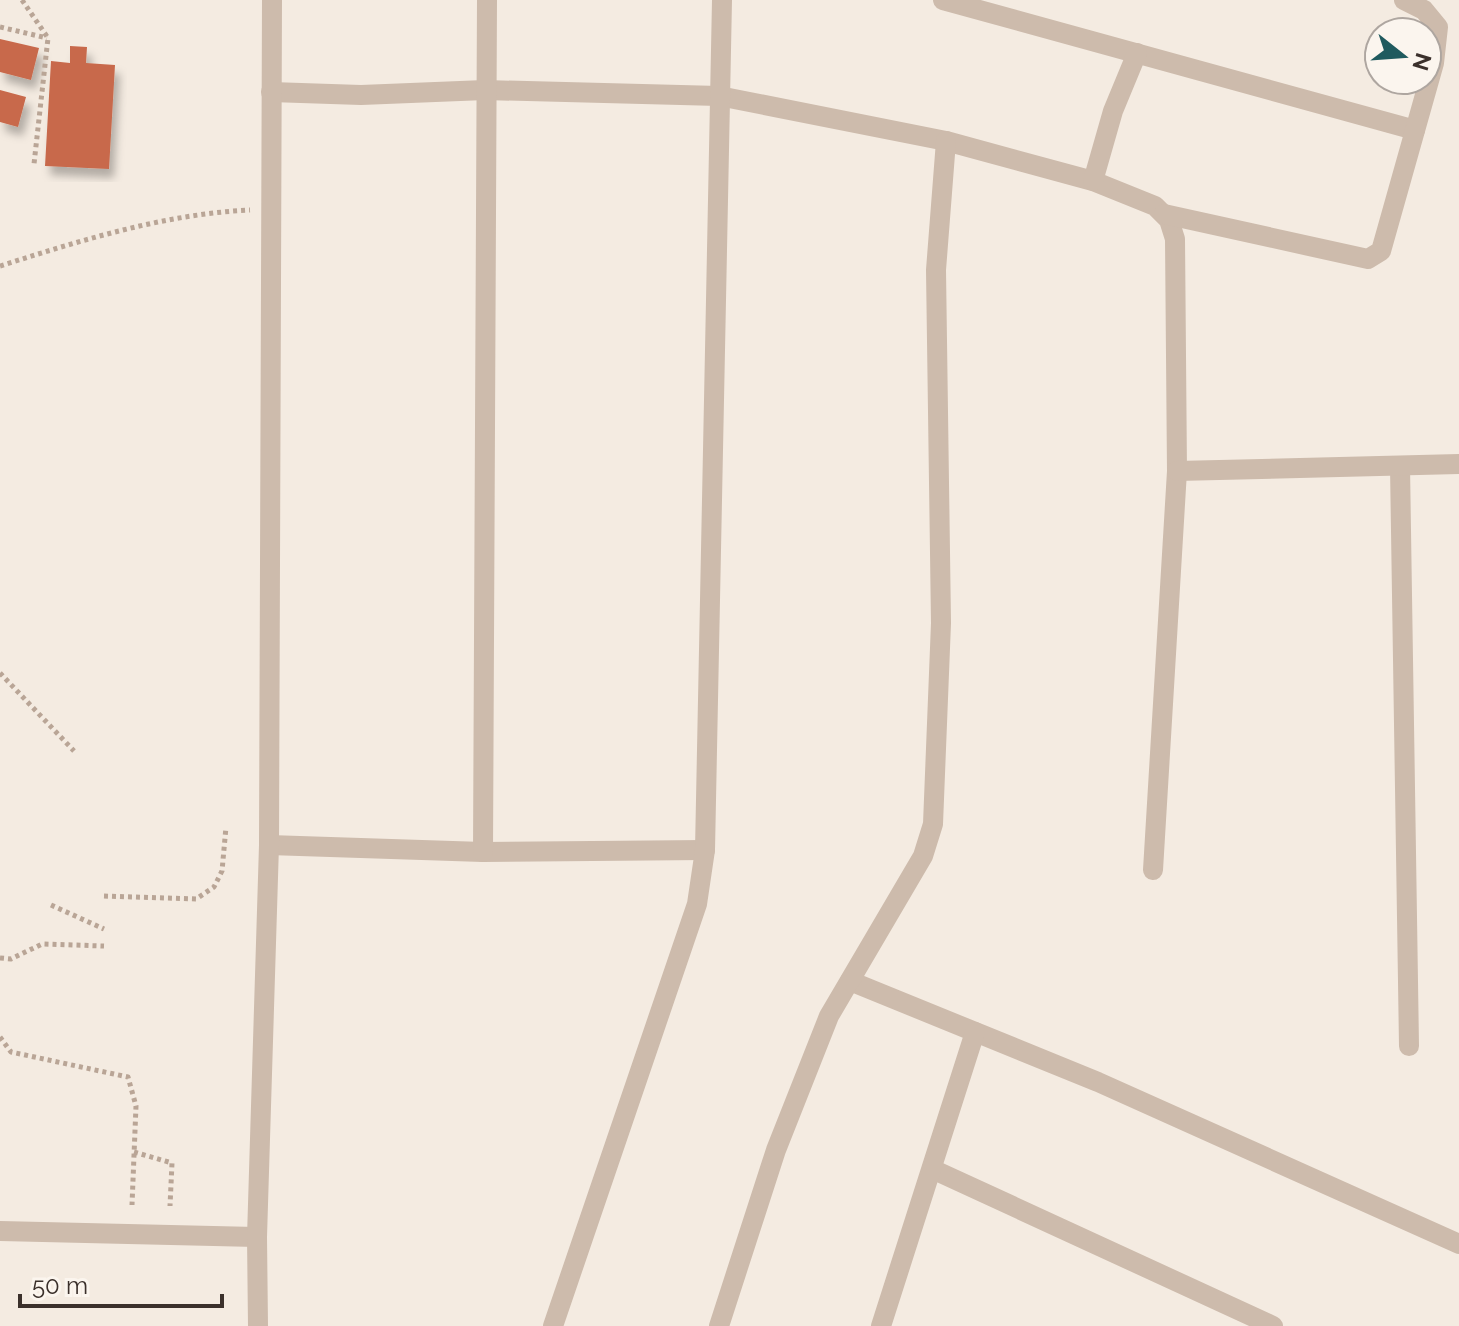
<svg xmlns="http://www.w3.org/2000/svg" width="1459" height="1326" viewBox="0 0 1459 1326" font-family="Raleway,sans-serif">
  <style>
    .building { fill: #c8694b; filter: url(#shadow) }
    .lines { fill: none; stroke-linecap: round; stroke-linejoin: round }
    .path { stroke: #b9a596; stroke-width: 5; stroke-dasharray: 4 4; stroke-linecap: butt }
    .street { stroke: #cdbbac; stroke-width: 20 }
  </style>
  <defs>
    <filter id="shadow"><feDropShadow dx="5" dy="9" stdDeviation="4" flood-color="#0004"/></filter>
  </defs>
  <rect width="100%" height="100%" fill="#f4ebe1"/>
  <g class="building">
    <polygon points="0,39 39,48 31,80 0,72"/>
    <polygon points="70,46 87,47 86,63 115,65 109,169 45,166 51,61 70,63"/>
    <polygon points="0,90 26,97 18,127 0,122"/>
  </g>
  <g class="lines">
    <g class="path">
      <polyline points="22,0 48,38 34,164"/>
      <polyline points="0,27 47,38"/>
      <path d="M0,266C82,240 165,214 250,210"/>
      <polyline points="0,673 74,751"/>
      <polyline points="104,896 196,899 214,887 222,871 226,827"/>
      <polyline points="51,905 104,929"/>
      <polyline points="0,958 11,959 42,944 104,946"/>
      <polyline points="0,1037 11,1052 128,1077 136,1106 132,1205"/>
      <polyline points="134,1152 172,1163 170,1206"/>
    </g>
    <g class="street">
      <polyline points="943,0 1415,130"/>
      <polyline points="271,92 361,95 485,90 719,96 946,141 1093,181 1155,206 1169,220 1175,239 1177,471 1153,870"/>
      <polyline points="1093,181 1113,111 1137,53"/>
      <polyline points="1164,214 1368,259 1381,251 1434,63 1438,27 1424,10 1404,0"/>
      <polyline points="1400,466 1409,1046"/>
      <polyline points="1177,471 1459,464"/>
      <polyline points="269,845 483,852 705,850"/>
      <polyline points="483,852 487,0"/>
      <polyline points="850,981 1098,1082 1459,1244"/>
      <polyline points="932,1169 1273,1326"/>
      <polyline points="0,1231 257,1237"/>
      <polyline points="258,1326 257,1237 269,845 272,0"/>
      <polyline points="553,1326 697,904 705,850 722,0"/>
      <polyline points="719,1326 776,1150 829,1016 923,856 933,824 941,623 936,270 946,141"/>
      <polyline points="881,1326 975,1032"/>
    </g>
  </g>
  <g transform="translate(1403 56) rotate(107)"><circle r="38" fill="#fbf5ee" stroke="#aea6a0" stroke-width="2"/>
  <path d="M0-6L14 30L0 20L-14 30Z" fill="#1f5a5e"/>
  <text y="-12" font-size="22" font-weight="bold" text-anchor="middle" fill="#3b302b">N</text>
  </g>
  <path d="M20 1294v12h202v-12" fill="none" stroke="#3b302b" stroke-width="4"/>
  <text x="32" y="1294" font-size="24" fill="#3b302b" stroke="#fbf5ee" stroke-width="6" paint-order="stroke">50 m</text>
</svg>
